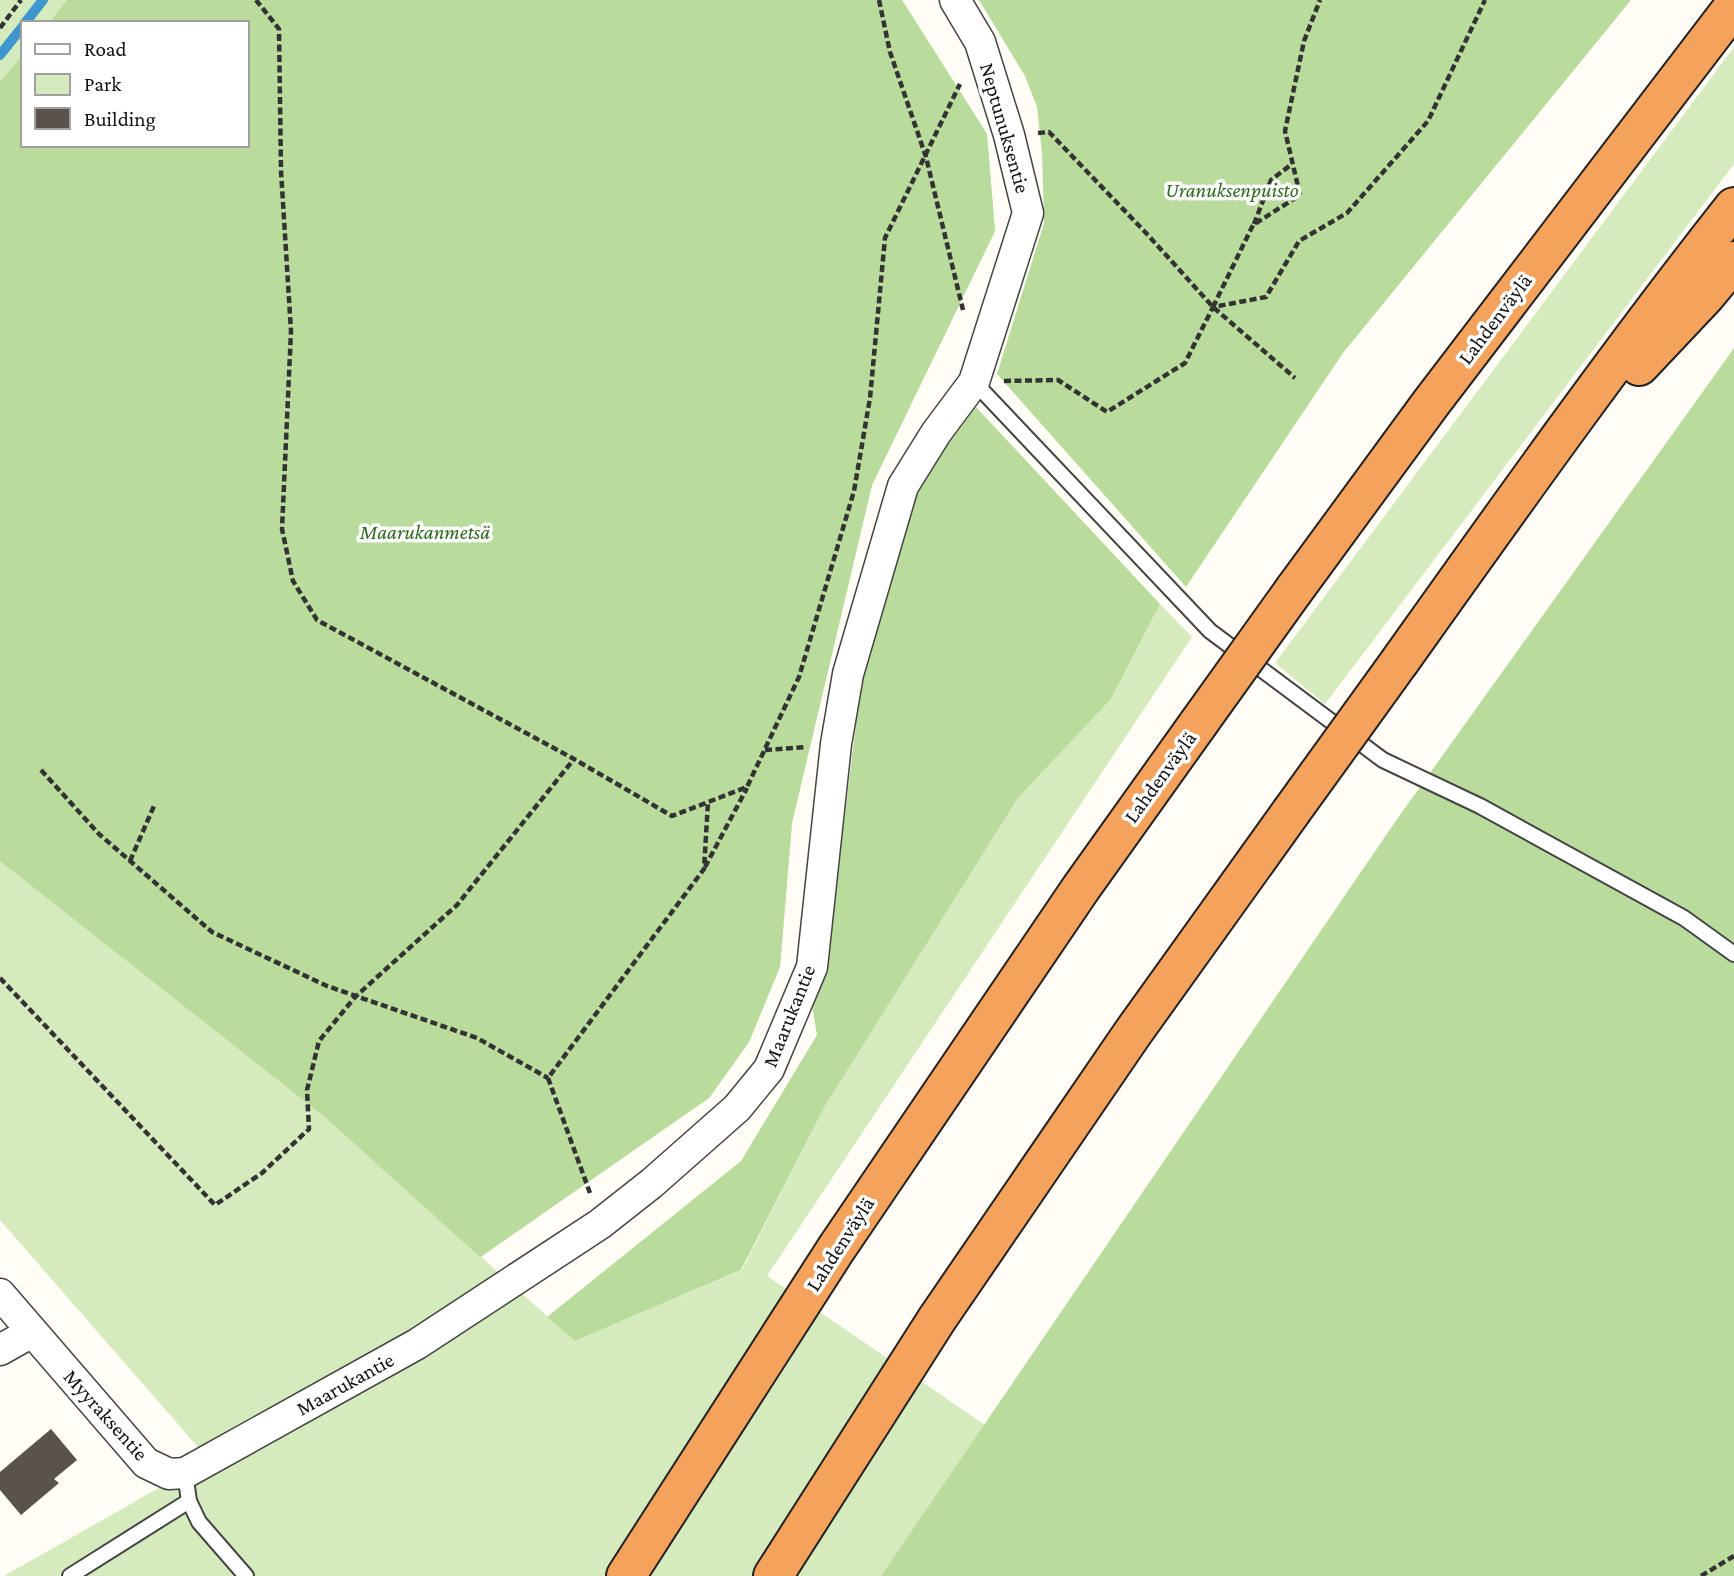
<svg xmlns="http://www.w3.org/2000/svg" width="1734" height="1576" viewBox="0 0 1734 1576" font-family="'Crimson Pro',serif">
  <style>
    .green { fill: #d5ebbd; fill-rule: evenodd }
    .forest { fill: #b9dc9c }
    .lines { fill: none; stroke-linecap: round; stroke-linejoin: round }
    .stream { stroke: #3f96cf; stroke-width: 10 }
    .building { fill: #5a524d }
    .lane-casing { stroke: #444; stroke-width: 18 }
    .street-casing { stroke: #444; stroke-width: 33 }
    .highway-casing { stroke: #222; stroke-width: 42 }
    .path { stroke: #333; stroke-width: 4.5; stroke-dasharray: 7 3.5; stroke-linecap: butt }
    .lane { stroke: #fff; stroke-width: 14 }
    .street { stroke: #fff; stroke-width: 30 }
    .highway { stroke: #f5a25d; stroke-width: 38 }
    .highway-bridge-casing { stroke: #222; stroke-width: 42; stroke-linecap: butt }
    .highway-bridge { stroke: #f5a25d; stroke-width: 38 }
    .labels { text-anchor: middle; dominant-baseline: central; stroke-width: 7; stroke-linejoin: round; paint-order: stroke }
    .street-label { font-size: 21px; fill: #111; stroke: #fff }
    .park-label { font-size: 21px; font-style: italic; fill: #2f6b1f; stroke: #fff }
  </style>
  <rect width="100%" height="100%" fill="#fffdf5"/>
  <g class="green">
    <path d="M0,0H902L987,134L995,231L872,485L792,823L780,967L749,1042L709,1098L481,1257L575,1341L742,1270L825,1106L1018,798L1111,699L1160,604L1192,637L767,1276L985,1425L881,1576H4L185,1473L204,1454L0,1220ZM23,23H247V145H23Z"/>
    <polygon points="1734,47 1734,164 1325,704 1275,663"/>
  </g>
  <g class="forest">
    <polygon points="67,0 902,0 987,134 995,231 872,485 792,823 780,967 749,1042 709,1098 480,1257 326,1118 0,861 0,82 23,55 23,145 247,145 247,23 49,23"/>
    <polygon points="979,0 1631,0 1343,353 1186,587 997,374 1044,223 1042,153 1037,107 1025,76"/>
    <polygon points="1734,348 1734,1576 881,1576 1395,822"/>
    <polygon points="976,407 1160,604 1111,699 1018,798 825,1106 741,1270 575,1341 547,1317 741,1161 817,1035 812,1005 828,954 862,675 917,486"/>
  </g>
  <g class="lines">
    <g class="stream">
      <polyline points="25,23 43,0"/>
      <polyline points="0,55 23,26"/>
    </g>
  </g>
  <polygon class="building" points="51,1429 77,1460 54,1479 59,1483 21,1515 0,1490 0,1472"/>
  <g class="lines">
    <defs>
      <g id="lane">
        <polyline points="974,382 1210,631 1383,760 1480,806 1684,918 1734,954"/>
        <polyline points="185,1473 189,1501 199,1522 246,1576"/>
        <polyline points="70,1576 189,1501"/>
      </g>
      <g id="street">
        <polyline points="0,1294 146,1463 169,1474 185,1473 417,1344 600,1224 652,1183 737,1108 769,1069 812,967 836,744 848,674 903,486 936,433 974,382 1028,213 1009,135 980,42 955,0"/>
        <polyline points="0,1350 32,1332"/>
      </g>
      <g id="highway">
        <polyline points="1639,366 1706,295 1734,261"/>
        <polyline points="1294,590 1431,403 1734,6"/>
        <path d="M1400,661C1509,508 1618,354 1734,207"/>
        <polyline points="626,1576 836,1249 1081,888 1198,724"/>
        <polyline points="773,1576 937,1319 1132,1034 1291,812"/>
      </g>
    </defs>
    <use href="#lane" class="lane-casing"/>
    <use href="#street" class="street-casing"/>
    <use href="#highway" class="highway-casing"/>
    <g class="path">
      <polyline points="256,0 279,29 281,171 291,331 282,529 293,581 317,620 574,759 672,816 747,787 799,677 854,491 870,398 885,238 960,84"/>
      <polyline points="879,0 890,52 926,157 963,310"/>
      <polyline points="0,28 21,0"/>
      <polyline points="1038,133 1049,132 1147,234 1213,307 1295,378"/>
      <polyline points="1254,224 1271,180 1292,164"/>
      <polyline points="1213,307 1253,225 1300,195 1285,131 1304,41 1320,0"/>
      <polyline points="1004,381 1058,380 1107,412 1185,363 1213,307 1266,297 1299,241 1347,213 1428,121 1485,0"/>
      <polyline points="765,750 807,747"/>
      <polyline points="41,770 99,834 212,932 327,986 477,1038 548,1078"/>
      <polyline points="130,861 154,806"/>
      <polyline points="705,867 747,788"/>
      <polyline points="0,978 215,1205 262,1173 309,1129 307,1090 319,1041 355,997 457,905 574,759"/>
      <polyline points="590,1193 548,1078 704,869 708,802"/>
      <polyline points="1701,1576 1734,1556"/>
    </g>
    <use href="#lane" class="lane"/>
    <use href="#street" class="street"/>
    <use href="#highway" class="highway"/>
    <defs>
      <g id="highway-bridge">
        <polyline points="1198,724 1294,590"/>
        <polyline points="1291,812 1400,661"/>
      </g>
    </defs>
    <use href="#highway-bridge" class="highway-bridge-casing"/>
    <use href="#highway-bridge" class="highway-bridge"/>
  </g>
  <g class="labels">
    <g class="street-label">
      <text transform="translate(1005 128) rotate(74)">Neptunuksentie</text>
      <text transform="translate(1495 319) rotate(-53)">Lahdenväylä</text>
      <text transform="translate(1160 777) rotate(-54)">Lahdenväylä</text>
      <text transform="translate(789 1016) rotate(-68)">Maarukantie</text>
      <text transform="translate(840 1244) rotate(-57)">Lahdenväylä</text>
      <text transform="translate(345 1384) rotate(-29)">Maarukantie</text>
      <text transform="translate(106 1415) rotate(48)">Myyraksentie</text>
    </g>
    <g class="park-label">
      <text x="1232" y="190">Uranuksenpuisto</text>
      <text x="425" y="532">Maarukanmetsä</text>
    </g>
  </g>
  <rect x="21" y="21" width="228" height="126" fill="#ffffff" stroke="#a0a0a0" stroke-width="2"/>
  <rect x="35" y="44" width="35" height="10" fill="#ffffff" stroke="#a0a0a0" stroke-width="2"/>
  <text x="84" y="56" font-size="21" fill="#111111">Road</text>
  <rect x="35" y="74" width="35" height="21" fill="#d5ebbd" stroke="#a0a0a0" stroke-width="2"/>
  <text x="84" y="91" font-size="21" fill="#111111">Park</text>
  <rect x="35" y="108" width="35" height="21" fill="#5a524d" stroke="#a0a0a0" stroke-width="2"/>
  <text x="84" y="126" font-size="21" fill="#111111">Building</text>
</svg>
